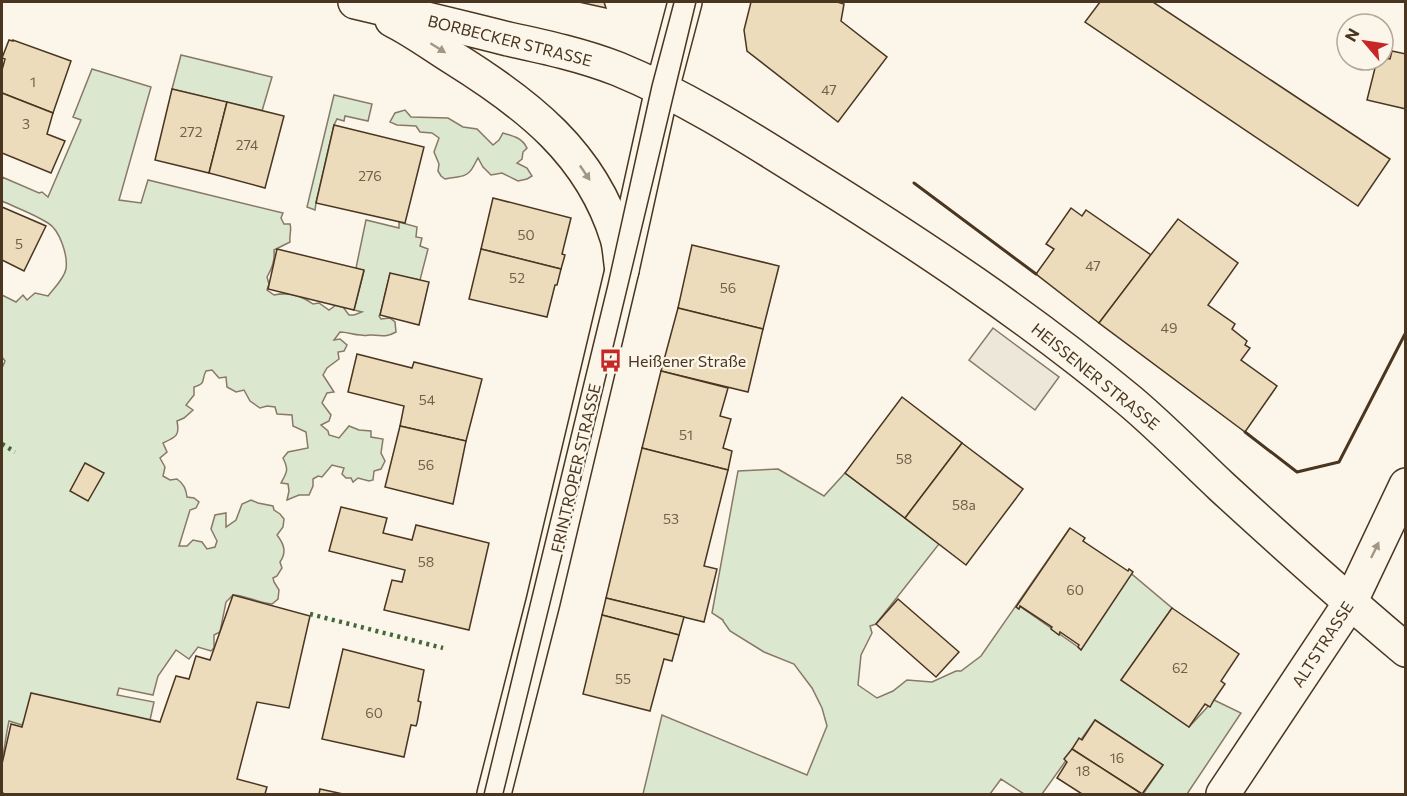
<svg xmlns="http://www.w3.org/2000/svg" width="1407" height="796" viewBox="0 0 1407 796" font-family="Commissioner,sans-serif">
  <style>
    .green { fill: #dce7d0; stroke: #887966; stroke-width: 1.5 }
    .parking { fill: #ede7d9; stroke: #887966; stroke-width: 1.5 }
    .building { fill: #ecdcbc; stroke: #4a3520; stroke-width: 1.5 }
    .lines { fill: none; stroke-linecap: round; stroke-linejoin: round }
    .minor-casing { stroke: #4a3520; stroke-width: 36 }
    .major-casing { stroke: #4a3520; stroke-width: 36 }
    .minor { stroke: #fbf6e9; stroke-width: 33 }
    .major { stroke: #fbf6e9; stroke-width: 33 }
    .tram { stroke: #4a3520; stroke-width: 1.5 }
    .hedge { stroke: #436837; stroke-width: 4.5; stroke-dasharray: 3 4.5; stroke-linecap: butt }
    .wall { stroke: #4a3520; stroke-width: 3 }
    .oneway { fill: #a29684 }
    .labels { text-anchor: middle; dominant-baseline: central; stroke-width: 4.5; stroke-linejoin: round; paint-order: stroke }
    .number-label { font-size: 14px; fill: #725f47 }
    .street-label { font-size: 16px; fill: #4a3520; stroke: #fbf6e9 }
    .poi-label { font-size: 16px; fill: #4a3520; stroke: #fbf6e9; text-anchor: start }
  </style>
  <rect width="100%" height="100%" fill="#fbf6e9"/>
  <g class="green">
    <polygon points="181,55 272,77 262,111 172,89"/>
    <path d="M92,69L151,87L119,200L141,203L148,180L283,213L281,218L284,224H290C292,230 289,235 290,242L274,250C275,261 272,268 267,277L269,284L267,290L274,295C288,292 301,295 313,304L319,303L329,310L336,305L343,307L349,315H354L362,312L354,310L364,271L356,268L366,220L399,228V222L417,227L416,237L422,238L420,246L428,249L420,280L390,274L380,315L379,316L381,319L390,318L395,322L396,332C385,338 383,335 371,335C368,335 364,336 361,335C353,335 348,332 340,332L334,340L340,339L347,345L344,351L338,352L339,359L327,368L323,375L334,392L327,393L322,403L331,415L329,421L321,425L328,431L329,435L339,438L349,426L359,430L371,431V437L383,439L381,453L385,461L381,469L374,471L373,480L369,481L358,478L353,482L351,478H346L342,474L344,468L332,465L322,477L318,476L313,479V486L309,495H299L287,500L289,491L288,484L281,483C287,472 289,470 283,458L288,452L308,448L306,432L293,426L292,415L277,414L275,407L267,406L260,408L250,401L244,390L236,392L227,387L226,377L219,378L212,370L206,371C201,380 207,383 194,387V395L186,405L193,410L184,418L177,421C180,436 176,437 163,443L167,452L160,458L165,467L163,476L170,480L177,479C184,484 186,489 187,497L194,498L199,502L196,508L190,510L179,546H187L193,540L202,542L207,549L215,547L217,541L211,529L215,515L226,513V527L236,520L242,504L251,500L258,503L273,506L274,510L280,514L284,519L283,527L277,535C284,544 287,552 280,562L282,568L277,576L273,578L274,582L279,590L278,599L272,604C259,603 244,595 233,595L226,602L220,632L214,635V648L211,651L198,647L189,659L176,650L158,676L153,695L119,688L117,695L154,702L150,720L24,721L22,725L9,721C6,734 5,747 2,760V368L5,361L2,357V295L16,302L23,295L27,300L35,293L48,296C54,288 64,279 66,269C68,256 60,230 48,223C34,214 17,208 2,201V177L39,193L42,192L48,197L81,120L73,117Z"/>
    <polygon points="334,95 372,104 368,121 345,116 344,121 337,119 334,125 316,203 315,210 307,207"/>
    <path d="M405,110L411,117L448,118L463,127L477,129L493,145L499,140L503,133C514,136 522,138 527,148L523,152L522,159L517,163L527,168L532,176L527,179L518,181L502,173L491,175L483,167L478,158C476,161 475,164 473,167C467,179 456,176 445,179L441,176L438,171L439,164L434,152L439,138L432,133L420,132L416,126L397,125L390,122L395,113Z"/>
    <polygon points="778,469 824,496 845,473 939,544 876,624 870,626 872,633 861,655 858,685 877,698 893,691 907,680 932,682 956,671 961,671 981,656 1070,528 1021,607 1081,649 1128,571 1172,608 1121,680 1189,727 1214,700 1241,713 1187,794 1143,794 1163,765 1095,720 1042,794 1024,794 1001,779 990,794 643,794 662,715 807,775 827,726 822,708 812,688 794,664 764,652 730,631 723,621 723,620 712,613 738,471"/>
  </g>
  <polygon class="parking" points="993,328 1059,377 1035,410 969,360"/>
  <g class="building">
    <polygon points="579,2 604,2 606,8"/>
    <polygon points="751,2 837,2 844,4 841,21 887,57 838,122 747,51 744,30"/>
    <polygon points="1100,2 1153,2 1390,159 1358,206 1085,22"/>
    <polygon points="9,40 13,41 13,40 71,61 53,113 2,93 2,70 5,59 2,58"/>
    <polygon points="1392,51 1406,54 1406,109 1367,100 1377,60 1383,60 1383,58 1390,59"/>
    <polygon points="172,89 227,102 209,173 155,160"/>
    <polygon points="2,93 53,113 47,134 65,141 51,173 2,153"/>
    <polygon points="227,102 284,116 265,188 209,173"/>
    <polygon points="334,125 424,147 405,223 316,203"/>
    <polygon points="493,198 571,218 562,254 565,255 561,269 481,249"/>
    <polygon points="2,207 46,226 24,271 2,260"/>
    <polygon points="1071,208 1082,216 1086,210 1151,255 1099,323 1036,274 1054,249 1046,244"/>
    <polygon points="1178,219 1238,263 1208,305 1235,324 1232,329 1247,341 1245,345 1250,348 1241,360 1277,386 1245,432 1099,323"/>
    <polygon points="692,245 779,266 763,329 678,308"/>
    <polygon points="277,249 364,270 354,310 268,289"/>
    <polygon points="481,249 561,269 557,285 555,285 547,317 469,299"/>
    <polygon points="390,273 429,282 419,325 380,315"/>
    <polygon points="678,308 763,329 748,392 661,371"/>
    <polygon points="357,354 412,368 414,362 482,379 466,441 400,426 404,406 348,392"/>
    <polygon points="661,371 728,388 720,416 731,419 723,448 732,451 728,470 642,448"/>
    <polygon points="902,397 962,443 905,518 845,473"/>
    <polygon points="400,426 466,441 453,504 385,487"/>
    <polygon points="962,443 1023,489 966,565 905,518"/>
    <polygon points="642,448 728,470 704,566 717,569 704,622 606,598"/>
    <polygon points="85,463 104,473 88,501 70,491"/>
    <polygon points="341,507 387,518 383,533 412,540 416,525 489,543 469,630 384,610 392,580 402,582 405,570 329,551"/>
    <polygon points="1070,528 1085,538 1083,541 1128,571 1129,569 1133,572 1081,650 1078,647 1079,645 1060,632 1059,635 1051,629 1052,627 1020,606 1019,609 1016,607"/>
    <polygon points="233,595 310,616 289,708 257,702 237,779 267,787 265,794 4,794 2,792 2,764 11,724 22,727 31,693 160,722 176,676 189,679 196,656 210,660"/>
    <polygon points="606,598 684,617 679,635 602,615"/>
    <polygon points="898,599 959,652 936,677 876,624"/>
    <polygon points="1172,608 1239,654 1221,681 1225,684 1214,700 1210,707 1205,704 1189,727 1121,680"/>
    <polygon points="602,615 679,635 672,661 664,659 650,711 583,694"/>
    <polygon points="343,649 424,670 418,701 421,702 417,723 416,726 411,725 404,757 322,739"/>
    <polygon points="1095,720 1163,765 1142,794 1072,749 1079,738 1082,740"/>
    <polygon points="1072,749 1142,794 1082,794 1057,778 1067,762 1064,759"/>
    <polygon points="320,789 343,794 319,794"/>
  </g>
  <g class="lines">
    <defs>
      <g id="minor">
        <path d="M355,2C406,14 457,26 508,39C545,47 582,55 618,69C686,97 748,137 810,176C921,245 1029,317 1130,401C1162,428 1191,458 1222,487C1282,542 1343,597 1406,650"/>
        <path d="M392,20C414,31 434,46 455,59C527,104 591,153 617,238C620,248 620,260 622,270"/>
        <polyline points="1223,794 1350,603 1406,485"/>
      </g>
      <polyline id="major" points="494,794 543,602 622,270 662,89 685,2"/>
    </defs>
    <use href="#minor" class="minor-casing"/>
    <use href="#major" class="major-casing"/>
    <use href="#minor" class="minor"/>
    <use href="#major" class="major"/>
    <g class="tram">
      <polyline points="484,794 608,284 652,85 674,2"/>
      <polyline points="503,794 610,360 696,2"/>
    </g>
    <g class="hedge">
      <polyline points="2,444 15,452"/>
      <polyline points="310,614 443,648"/>
    </g>
    <g class="wall">
      <polyline points="914,183 1036,274"/>
      <polyline points="1245,432 1297,472 1339,462 1405,334"/>
    </g>
  </g>
  <defs><path id="oneway-solid" d="M-6-.8H1V-3.2L6.5 0L1 3.2V.8H-6Z" transform="scale(1.5)"/></defs>
  <g class="oneway">
    <use href="#oneway-solid" transform="translate(438 48) rotate(32)"/>
    <use href="#oneway-solid" transform="translate(585 173) rotate(56)"/>
    <use href="#oneway-solid" transform="translate(1375 550) rotate(-64)"/>
  </g>
  <defs>
    <symbol id="bus-bare" viewBox="-9 -9 18 18"><path d="M-5-6H5V4H4V6H2V4H-2V6H-4V4H-5ZM-3.5-4V0h7V-4ZM-3.5 1.2v1.5H-2V1.2ZM2 1.2v1.5H3.5V1.2Z" fill="#c62828" stroke="#fbf6e9" stroke-width="2.5" paint-order="stroke"/></symbol>
  </defs>
  <g fill-rule="evenodd">
    <use href="#bus-bare" x="594" y="344" width="33" height="33"/>
  </g>
  <g class="labels">
    <g class="number-label">
      <text x="33" y="81">1</text>
      <text x="829" y="89">47</text>
      <text x="26" y="123">3</text>
      <text x="191" y="131">272</text>
      <text x="247" y="144">274</text>
      <text x="370" y="175">276</text>
      <text x="526" y="234">50</text>
      <text x="19" y="243">5</text>
      <text x="1093" y="265">47</text>
      <text x="517" y="277">52</text>
      <text x="728" y="287">56</text>
      <text x="1169" y="327">49</text>
      <text x="427" y="399">54</text>
      <text x="686" y="434">51</text>
      <text x="904" y="458">58</text>
      <text x="426" y="464">56</text>
      <text x="964" y="504">58a</text>
      <text x="671" y="518">53</text>
      <text x="426" y="561">58</text>
      <text x="1075" y="589">60</text>
      <text x="1180" y="667">62</text>
      <text x="623" y="678">55</text>
      <text x="374" y="712">60</text>
      <text x="1117" y="757">16</text>
      <text x="1083" y="770">18</text>
    </g>
    <g class="street-label">
      <text transform="translate(510 40) rotate(14)">BORBECKER STRASSE</text>
      <text transform="translate(1096 376) rotate(39)">HEISSENER STRASSE</text>
      <text transform="translate(575 468) rotate(-77)">FRINTROPER STRASSE</text>
      <text transform="translate(1322 644) rotate(-57)">ALTSTRASSE</text>
    </g>
    <g class="poi-label">
      <text x="628" y="360">Heißener Straße</text>
    </g>
  </g>
  <rect width="1407" height="796" fill="none" stroke="#4a3520" stroke-width="6"/>
  <g transform="translate(1365 42) rotate(299)"><circle r="28" fill="#fbf6e9" stroke="#b4a999" stroke-width="1.5"/>
  <path d="M0-4.5L10 22L0 15L-10 22Z" fill="#c62828"/>
  <text y="-9" font-size="16" font-weight="bold" text-anchor="middle" fill="#4a3520">N</text>
  </g>
</svg>
